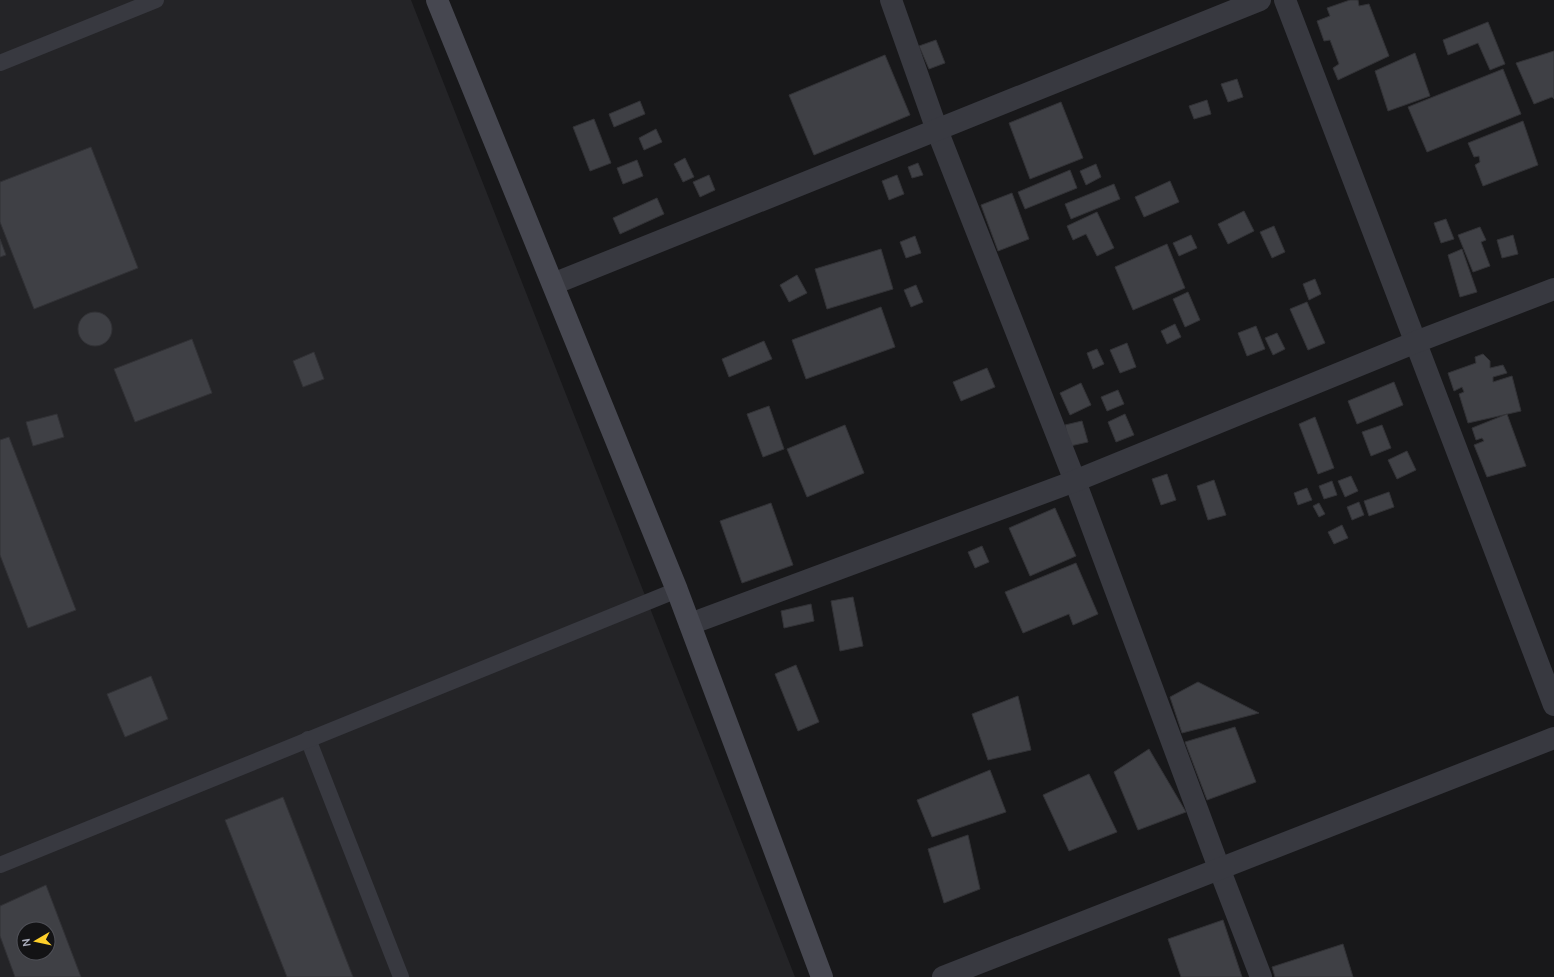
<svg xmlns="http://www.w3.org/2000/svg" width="1554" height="977" viewBox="0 0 1554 977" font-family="Ubuntu,sans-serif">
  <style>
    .built { fill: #242427; fill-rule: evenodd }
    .building { fill: #3f4045; stroke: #323236; fill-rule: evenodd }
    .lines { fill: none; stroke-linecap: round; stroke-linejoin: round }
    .lane { stroke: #383940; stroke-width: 16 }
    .street { stroke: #383940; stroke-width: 22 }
    .secondary { stroke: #464750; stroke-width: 22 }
  </style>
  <rect width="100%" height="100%" fill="#18181a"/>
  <path class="built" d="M0,0H411L795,977H0ZM24,929H48V953H24Z"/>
  <g class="building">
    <polygon points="1350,0 1358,0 1359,6 1369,4 1389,56 1338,80 1333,68 1339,64 1330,40 1324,41 1317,21 1330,16 1327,8"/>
    <polygon points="1488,22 1505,64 1490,70 1478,43 1448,55 1443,40"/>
    <polygon points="936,40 945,63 929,69 919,46"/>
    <polygon points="1554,51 1554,99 1552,97 1534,104 1516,63"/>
    <polygon points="1415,53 1430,96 1388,111 1375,71"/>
    <polygon points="885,55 910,115 814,155 789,95"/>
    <polygon points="1503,69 1521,114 1427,152 1408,107"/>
    <polygon points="1237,79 1243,97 1228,102 1221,84"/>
    <polygon points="1207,100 1211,114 1194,119 1189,106"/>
    <polygon points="640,101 645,114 614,127 609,114"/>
    <polygon points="1061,102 1083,158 1030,179 1009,123"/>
    <polygon points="594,119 611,163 590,171 573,127"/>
    <polygon points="1523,121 1538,165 1483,186 1475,165 1480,162 1479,156 1474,157 1468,143"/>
    <polygon points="656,129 662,142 644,150 639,138"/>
    <polygon points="91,147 138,268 34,309 0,222 0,182"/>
    <polygon points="685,158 694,177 683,182 674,164"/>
    <polygon points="637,160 643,176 623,184 617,168"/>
    <polygon points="918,163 923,175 912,178 908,167"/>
    <polygon points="1096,164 1101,177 1086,185 1080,171"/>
    <polygon points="1070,170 1077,188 1025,209 1018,192"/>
    <polygon points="709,175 715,190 700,197 693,182"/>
    <polygon points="897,175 904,194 889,200 882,181"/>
    <polygon points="1170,181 1179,202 1144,217 1135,197"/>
    <polygon points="1114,184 1120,199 1071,219 1065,204"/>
    <polygon points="1012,193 1029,239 998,251 981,205"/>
    <polygon points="657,198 664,214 620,234 613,218"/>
    <polygon points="1244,211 1254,231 1228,244 1218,224"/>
    <polygon points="1097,212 1114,248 1097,256 1086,234 1073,240 1067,226"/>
    <polygon points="1446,219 1454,239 1441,243 1434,223"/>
    <polygon points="1274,226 1285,252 1272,258 1260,232"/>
    <polygon points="1480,227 1486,240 1481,242 1490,266 1473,272 1458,235"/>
    <polygon points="1191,235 1197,248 1179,256 1173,243"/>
    <polygon points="1513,235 1518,254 1502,258 1497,240"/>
    <polygon points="915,236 921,253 906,258 900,242"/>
    <polygon points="0,239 6,255 0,257"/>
    <polygon points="1167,244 1185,288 1133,310 1115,267"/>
    <polygon points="881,249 893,289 827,309 815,269"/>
    <polygon points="1462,249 1477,292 1460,297 1448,255"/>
    <polygon points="797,275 807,293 789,302 780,285"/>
    <polygon points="1315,279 1321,294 1309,300 1303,284"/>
    <polygon points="916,285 923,302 911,307 904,290"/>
    <polygon points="1188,292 1200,320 1185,327 1173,299"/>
    <polygon points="1307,302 1325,343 1308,350 1290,309"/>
    <polygon points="881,307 895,347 806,379 792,340"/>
    <circle cx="95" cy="329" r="17"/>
    <polygon points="1175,324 1181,337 1167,344 1161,331"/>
    <polygon points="1256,326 1265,349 1247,356 1238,333"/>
    <polygon points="1277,333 1285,349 1273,355 1265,338"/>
    <polygon points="192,339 212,393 135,422 114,369"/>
    <polygon points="764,341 772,359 729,377 722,359"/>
    <polygon points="1127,343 1136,367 1120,373 1110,350"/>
    <polygon points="1097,349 1104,364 1093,369 1087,353"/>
    <polygon points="314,352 324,379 303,387 293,361"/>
    <polygon points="1483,354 1490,361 1490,368 1503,365 1507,373 1493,377 1493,382 1512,376 1521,411 1468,423 1459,394 1464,392 1462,387 1454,391 1448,373 1476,363 1475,357"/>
    <polygon points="987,368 995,387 961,401 953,382"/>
    <polygon points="1394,382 1403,405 1357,424 1348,401"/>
    <polygon points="1081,383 1091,405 1070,415 1060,393"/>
    <polygon points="1118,390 1124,404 1107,411 1101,397"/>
    <polygon points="769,406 784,449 763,457 747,414"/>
    <polygon points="57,414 64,437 33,446 26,422"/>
    <polygon points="1125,414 1134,435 1116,442 1108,422"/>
    <polygon points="1507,414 1526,466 1487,477 1474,445 1484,441 1482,438 1476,440 1472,428"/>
    <polygon points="1315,417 1334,468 1318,474 1299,424"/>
    <polygon points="1082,421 1088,442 1070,446 1065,425"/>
    <polygon points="845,425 864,473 807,497 787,449"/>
    <polygon points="1382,425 1391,448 1371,456 1362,432"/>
    <polygon points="9,437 76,610 28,628 0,555 0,440"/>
    <polygon points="1407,451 1416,470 1397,479 1388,460"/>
    <polygon points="1167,474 1176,500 1161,505 1152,479"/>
    <polygon points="1351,476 1358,491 1345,497 1338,481"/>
    <polygon points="1214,480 1226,515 1208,520 1197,486"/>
    <polygon points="1332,481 1337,495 1324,499 1319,486"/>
    <polygon points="1307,488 1312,500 1298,505 1294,493"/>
    <polygon points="1389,492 1394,507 1369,516 1364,501"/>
    <polygon points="1359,502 1364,515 1352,520 1347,507"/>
    <polygon points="771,503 793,565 742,583 720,521"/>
    <polygon points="1319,503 1325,514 1319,517 1313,506"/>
    <polygon points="1055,508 1076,556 1030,576 1009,528"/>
    <polygon points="1342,525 1348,538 1334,544 1328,532"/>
    <polygon points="982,546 989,562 975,568 968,552"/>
    <polygon points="1076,563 1098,614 1073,625 1069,614 1023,633 1005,592"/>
    <polygon points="853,597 863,646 840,651 831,601"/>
    <polygon points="811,604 814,621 784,628 781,611"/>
    <polygon points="796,665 819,722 798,731 775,674"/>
    <polygon points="151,676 168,719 125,737 107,694"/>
    <polygon points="1198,682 1259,713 1182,733 1170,697"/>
    <polygon points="1018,696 1031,750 988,760 972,714"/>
    <polygon points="1235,727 1256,782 1207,800 1185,742"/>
    <polygon points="1149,749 1186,812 1138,830 1114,772"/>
    <polygon points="990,770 1006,812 932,837 917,800"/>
    <polygon points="1089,774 1117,832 1069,851 1043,795"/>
    <polygon points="283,797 353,977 287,977 225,820"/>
    <polygon points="968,835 980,889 944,903 928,849"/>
    <path d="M46,885L81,977H15L0,936V906ZM24,929H48V953H24Z"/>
    <polygon points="1223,920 1242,977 1181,977 1168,939"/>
    <polygon points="1343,944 1353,977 1275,977 1272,967"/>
  </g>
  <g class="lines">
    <g class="lane">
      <polyline points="0,63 156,0"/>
      <polyline points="308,739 401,977"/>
      <polyline points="0,865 677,590"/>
    </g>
    <g class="street">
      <polyline points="891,0 937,130 1075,481 1219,868 1261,977"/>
      <polyline points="1285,0 1554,705"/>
      <polyline points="553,284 1260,0"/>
      <polyline points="690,624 1075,481 1416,342 1554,289"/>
      <polyline points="943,977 1554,738"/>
    </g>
    <polyline class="secondary" points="437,0 677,590 822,977"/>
  </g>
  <g transform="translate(36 941) rotate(261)"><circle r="19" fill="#131315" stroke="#4f5057"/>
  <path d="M0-3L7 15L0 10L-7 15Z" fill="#ffd02b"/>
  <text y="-6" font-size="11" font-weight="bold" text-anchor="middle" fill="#a9acbb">N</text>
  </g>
</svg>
